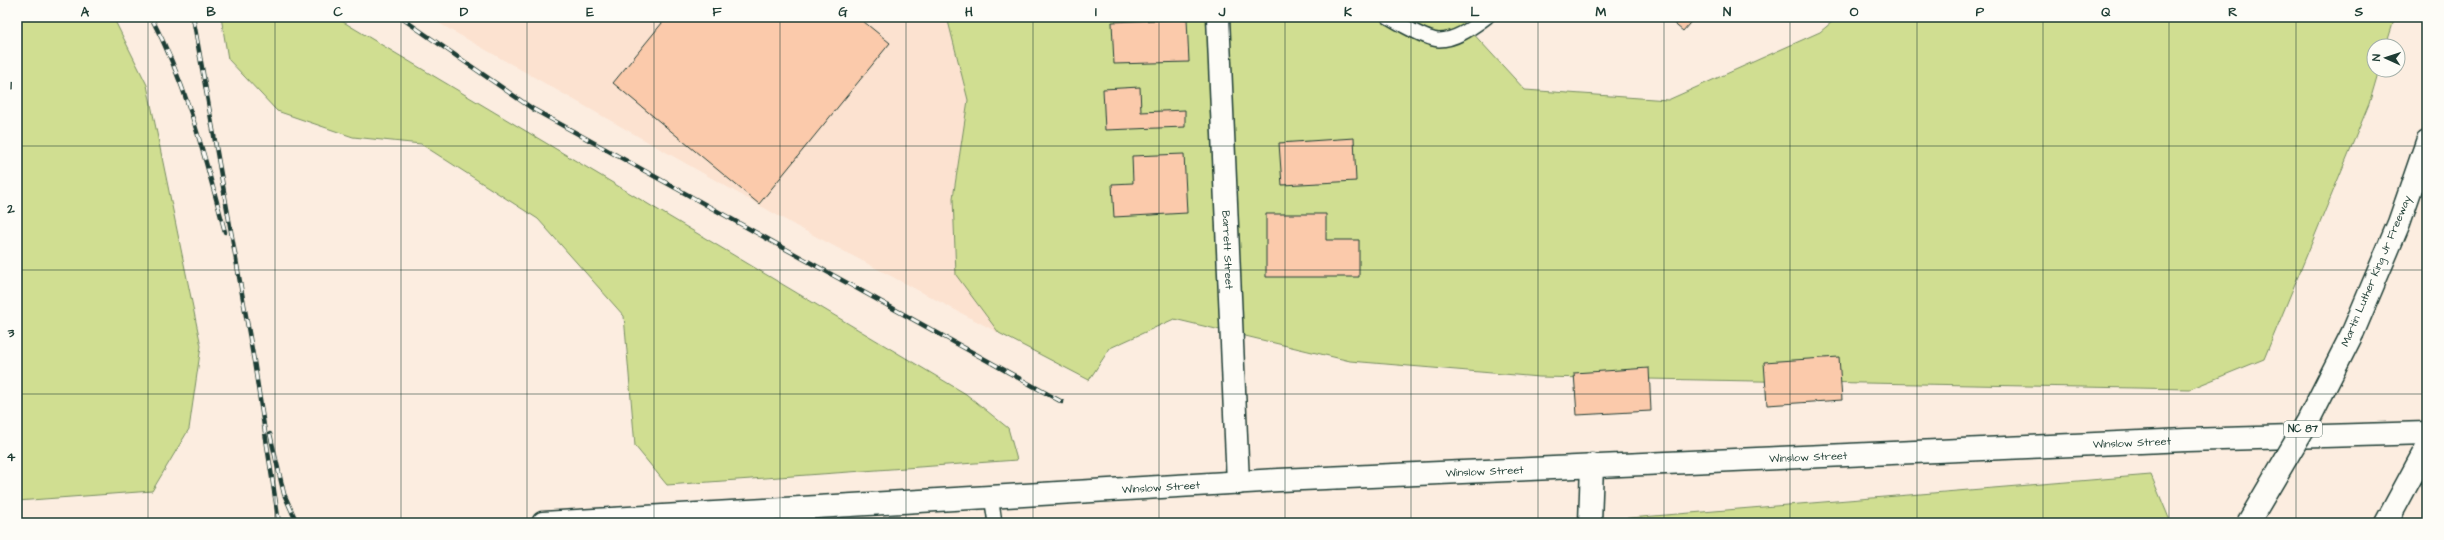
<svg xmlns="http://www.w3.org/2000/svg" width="2444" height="540" viewBox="0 0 2444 540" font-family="'Architects Daughter',sans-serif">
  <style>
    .built { fill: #fce2d0 }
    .green { fill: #d0de91; stroke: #788e62 }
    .building { fill: #fbcaab; stroke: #1f3d34 }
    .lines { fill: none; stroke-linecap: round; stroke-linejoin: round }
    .service-casing { stroke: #1f3d34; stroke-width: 16 }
    .minor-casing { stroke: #1f3d34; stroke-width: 25 }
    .tertiary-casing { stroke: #1f3d34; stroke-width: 25 }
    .motorway-casing { stroke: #1f3d34; stroke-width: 25 }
    .service { stroke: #fdfcf7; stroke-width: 13 }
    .minor { stroke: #fdfcf7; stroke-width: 22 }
    .tertiary { stroke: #fdfcf7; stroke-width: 22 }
    .motorway { stroke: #fdfcf7; stroke-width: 22 }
    .rail-casing { stroke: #1f3d34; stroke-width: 4.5 }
    .rail { stroke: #fdfcf7; stroke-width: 3; stroke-dasharray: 9; stroke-linecap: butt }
    .motorway-bridge-casing { stroke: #1f3d34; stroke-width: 25; stroke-linecap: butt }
    .motorway-bridge { stroke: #fdfcf7; stroke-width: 22 }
    .grid { fill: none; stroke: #1f3d34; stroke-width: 1; stroke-opacity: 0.55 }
    .labels { text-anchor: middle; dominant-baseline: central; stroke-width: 4; stroke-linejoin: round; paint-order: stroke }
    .shield { fill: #fdfcf7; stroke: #62766e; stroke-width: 1 }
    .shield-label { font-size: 10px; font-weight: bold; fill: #1f3d34 }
    .street-label { font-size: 11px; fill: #1f3d34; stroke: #fdfcf7 }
    .neatline { fill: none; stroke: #1f3d34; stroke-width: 1.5 }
    .grid-label { font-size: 13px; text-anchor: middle; font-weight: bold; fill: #1f3d34 }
  </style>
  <rect width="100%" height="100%" fill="#fcede0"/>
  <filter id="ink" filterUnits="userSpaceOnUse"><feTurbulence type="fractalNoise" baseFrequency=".025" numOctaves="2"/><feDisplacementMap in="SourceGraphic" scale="8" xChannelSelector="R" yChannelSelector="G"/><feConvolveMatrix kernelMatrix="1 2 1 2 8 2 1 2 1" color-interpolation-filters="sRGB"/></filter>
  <g filter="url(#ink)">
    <polygon class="built" points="428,17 947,17 968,100 953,198 956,274 999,333 796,226"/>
    <g class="green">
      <polygon points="17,17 113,17 147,85 201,346 189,429 152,491 17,501"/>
      <polygon points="221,17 335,17 966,394 1008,428 1017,460 667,485 635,446 624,316 538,219 421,144 353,137 277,111 228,59"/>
      <polygon points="947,17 1458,17 1525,90 1668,100 1820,32 1838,17 2395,17 2386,46 2374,46 2374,70 2379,70 2369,104 2264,359 2190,389 1539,377 1350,361 1174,319 1110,348 1089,380 999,333 956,275 953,198 968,100"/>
      <polygon points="2151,475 2171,523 1569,523"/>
    </g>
    <g class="building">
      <polygon points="667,17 858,17 890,43 759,204 613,83"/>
      <polygon points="1666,17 1695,17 1683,31"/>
      <polygon points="1187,19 1189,62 1114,64 1112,22"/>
      <polygon points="1140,87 1141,112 1185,110 1185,127 1105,130 1103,89"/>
      <polygon points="1354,138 1356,181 1282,185 1279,143"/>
      <polygon points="1184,154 1187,213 1114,217 1112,184 1133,183 1132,156"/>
      <polygon points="1266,214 1326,214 1326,240 1359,240 1359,277 1266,277"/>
      <polygon points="1839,357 1842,400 1767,405 1764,362"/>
      <polygon points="1649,368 1651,411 1577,415 1574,373"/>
    </g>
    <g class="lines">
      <defs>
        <g id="service">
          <path d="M1388,17C1398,23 1428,40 1439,40C1457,40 1474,26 1487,17"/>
          <polyline points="991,496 995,523"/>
        </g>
        <g id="minor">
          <path id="s1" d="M1218,17L1238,483"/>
          <polyline points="1590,523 1592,465"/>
        </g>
        <g id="tertiary">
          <path id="s2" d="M543,523L1279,480L2186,440L2427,433"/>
        </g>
        <g id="motorway">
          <polyline points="2353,332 2399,223 2427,142"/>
          <polyline points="2386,523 2427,447"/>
        </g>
      </defs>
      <use href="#service" class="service-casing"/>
      <use href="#minor" class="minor-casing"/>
      <use href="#tertiary" class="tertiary-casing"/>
      <use href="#motorway" class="motorway-casing"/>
      <use href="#service" class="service"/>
      <use href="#minor" class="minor"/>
      <use href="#tertiary" class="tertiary"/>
      <use href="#motorway" class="motorway"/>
      <defs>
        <g id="rail">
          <path d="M151,17C187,85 205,158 225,232"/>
          <polyline points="193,17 254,361 279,523"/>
          <polyline points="400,17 533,109 1062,402"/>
          <polyline points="270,434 284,494 297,523"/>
        </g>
      </defs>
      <use href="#rail" class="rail-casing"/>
      <use href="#rail" class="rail"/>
      <defs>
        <polyline id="motorway-bridge" points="2248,523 2308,421 2353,332"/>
      </defs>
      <use href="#motorway-bridge" class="motorway-bridge-casing"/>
      <use href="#motorway-bridge" class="motorway-bridge"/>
    </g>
  </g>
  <path class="grid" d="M148,17V523M275,17V523M401,17V523M527,17V523M654,17V523M780,17V523M906,17V523M1033,17V523M1159,17V523M1285,17V523M1411,17V523M1538,17V523M1664,17V523M1790,17V523M1917,17V523M2043,17V523M2169,17V523M2296,17V523M17,146H2427M17,270H2427M17,394H2427"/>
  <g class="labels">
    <rect class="shield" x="2284" y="421" width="38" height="16" rx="3"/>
    <g class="shield-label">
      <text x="2303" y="429">NC 87</text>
    </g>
    <g class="street-label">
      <text stroke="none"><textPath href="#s1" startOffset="233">Barrett Street</textPath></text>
      <text transform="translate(2376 271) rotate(-67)">Martin Luther King Jr Freeway</text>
      <text stroke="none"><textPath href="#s2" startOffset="1591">Winslow Street</textPath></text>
      <text stroke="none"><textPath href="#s2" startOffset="1267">Winslow Street</textPath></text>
      <text stroke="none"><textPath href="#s2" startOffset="943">Winslow Street</textPath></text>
      <text stroke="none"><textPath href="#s2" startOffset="619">Winslow Street</textPath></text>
    </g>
  </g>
  <rect width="2444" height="540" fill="none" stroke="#fdfcf7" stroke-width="44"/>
  <g transform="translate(2386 58) rotate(273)"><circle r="19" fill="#fdfcf7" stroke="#a4b0a9"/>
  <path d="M0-3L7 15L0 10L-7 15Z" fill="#1f3d34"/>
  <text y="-6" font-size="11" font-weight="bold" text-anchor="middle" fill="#1f3d34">N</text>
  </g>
  <rect x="22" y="22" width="2400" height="496" class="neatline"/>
  <g class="grid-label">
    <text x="85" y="16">A</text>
    <text x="211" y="16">B</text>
    <text x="338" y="16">C</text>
    <text x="464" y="16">D</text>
    <text x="590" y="16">E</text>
    <text x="717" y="16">F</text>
    <text x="843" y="16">G</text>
    <text x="969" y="16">H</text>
    <text x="1096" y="16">I</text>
    <text x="1222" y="16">J</text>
    <text x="1348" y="16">K</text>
    <text x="1475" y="16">L</text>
    <text x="1601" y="16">M</text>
    <text x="1727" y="16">N</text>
    <text x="1854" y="16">O</text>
    <text x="1980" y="16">P</text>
    <text x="2106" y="16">Q</text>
    <text x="2233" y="16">R</text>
    <text x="2359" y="16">S</text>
    <text x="11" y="89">1</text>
    <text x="11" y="213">2</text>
    <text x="11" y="337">3</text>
    <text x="11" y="461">4</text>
  </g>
</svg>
